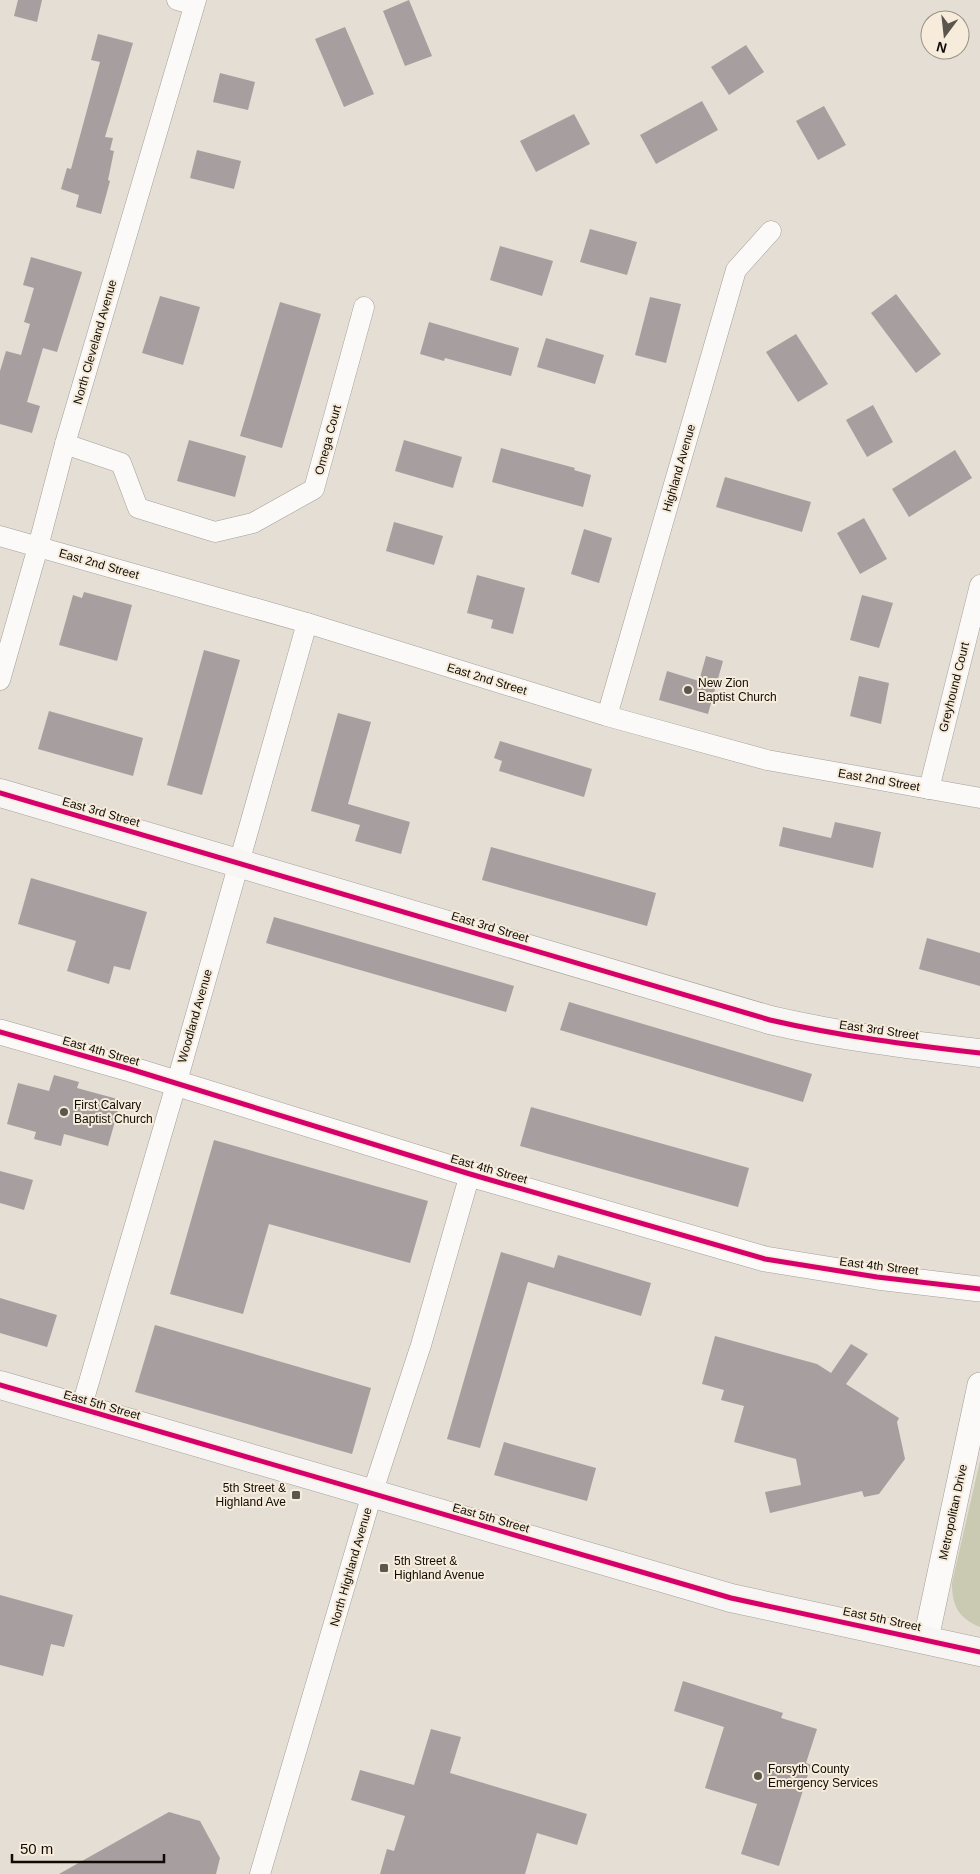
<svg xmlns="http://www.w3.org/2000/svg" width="980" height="1874" viewBox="0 0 980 1874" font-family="Helvetica,sans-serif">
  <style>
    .green { fill: #cac9b2 }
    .building { fill: #a69e9f }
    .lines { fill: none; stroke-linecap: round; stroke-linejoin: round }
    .minor-casing { stroke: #a49f98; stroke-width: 21 }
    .tertiary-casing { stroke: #a49f98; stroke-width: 26 }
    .secondary-casing { stroke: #a49f98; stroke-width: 29 }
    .minor { stroke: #fbfaf9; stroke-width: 20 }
    .tertiary { stroke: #fbfaf9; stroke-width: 25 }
    .secondary { stroke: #f8f6f4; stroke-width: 28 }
    .cycleway-casing { stroke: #f7ecdb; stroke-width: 8 }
    .cycleway { stroke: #d6006c; stroke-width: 5 }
    .poi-dot { fill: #5a564e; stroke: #f7ecdb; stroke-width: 2 }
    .labels { text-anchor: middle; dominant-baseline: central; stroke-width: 4; stroke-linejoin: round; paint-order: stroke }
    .street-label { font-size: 12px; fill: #0f0c06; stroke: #f7ecdb }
    .poi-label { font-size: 12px; fill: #0f0c06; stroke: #f7ecdb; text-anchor: start }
  </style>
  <rect width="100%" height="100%" fill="#e4ded4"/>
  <path class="green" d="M980,1461V1627C958,1618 952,1605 952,1583Z"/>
  <g class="building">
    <polygon points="18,0 42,0 37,22 14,16"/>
    <polygon points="409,0 432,56 405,66 383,11"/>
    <polygon points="345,27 374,94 344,107 315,39"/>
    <polygon points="98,34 133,43 105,137 113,138 110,150 114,151 108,180 110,181 101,214 76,207 79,195 61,189 67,168 71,169 100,62 91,60"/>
    <polygon points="746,45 764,72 729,95 711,67"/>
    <polygon points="220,73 255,82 248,110 213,102"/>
    <polygon points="702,101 718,130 656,164 640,135"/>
    <polygon points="824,106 846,145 818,160 796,121"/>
    <polygon points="574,114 590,144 536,172 520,141"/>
    <polygon points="197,150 241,161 234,189 190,178"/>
    <polygon points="590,229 637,242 627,275 580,262"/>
    <polygon points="500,246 553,261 542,296 490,280"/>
    <polygon points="31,257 82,272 57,352 43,348 27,402 40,406 32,433 0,424 0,371 6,351 21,355 30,324 24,322 34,288 23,285"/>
    <polygon points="896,294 941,354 916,373 871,313"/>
    <polygon points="160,296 200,307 183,365 142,353"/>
    <polygon points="650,297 681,304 666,363 635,355"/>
    <polygon points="280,302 321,314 282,448 240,436"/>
    <polygon points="429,322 519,348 511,376 445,358 444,361 420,354"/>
    <polygon points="796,334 828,384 798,402 766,352"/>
    <polygon points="546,338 604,355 595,384 537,367"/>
    <polygon points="873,405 893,442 867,457 846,420"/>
    <polygon points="189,440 246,456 235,497 177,481"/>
    <polygon points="404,440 462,457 453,488 395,471"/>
    <polygon points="501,448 575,468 574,470 591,475 583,507 492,482"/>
    <polygon points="955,450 972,478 909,517 892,489"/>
    <polygon points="725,477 811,502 802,532 716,507"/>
    <polygon points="864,518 887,559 860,574 837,533"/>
    <polygon points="394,522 443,536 434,565 386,551"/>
    <polygon points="584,529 612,538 599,583 571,574"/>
    <polygon points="477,575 525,588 513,634 491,628 493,620 467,613"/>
    <polygon points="84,592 132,605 117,661 59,645 73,595 82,598"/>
    <polygon points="862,595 893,603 879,648 850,640"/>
    <polygon points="204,650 240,660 202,795 167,785"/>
    <polygon points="706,656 723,661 708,714 659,700 667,671 699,681"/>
    <polygon points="859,676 889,683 881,724 850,716"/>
    <polygon points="49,711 143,738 133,776 38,749"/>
    <polygon points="338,713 371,722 348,804 410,822 401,854 355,841 360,825 311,811"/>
    <polygon points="500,741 592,769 584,797 499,771 502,761 494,758"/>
    <polygon points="835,822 881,832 873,868 779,846 783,827 831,838"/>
    <polygon points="491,847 656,893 647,926 482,880"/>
    <polygon points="31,878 147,912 130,970 114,966 109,984 67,971 76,941 18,924"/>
    <polygon points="274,917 514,986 506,1012 266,943"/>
    <polygon points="927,938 980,953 980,986 919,969"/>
    <polygon points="569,1002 812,1074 803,1102 560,1030"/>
    <polygon points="54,1075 79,1082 77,1088 121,1100 108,1146 64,1134 61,1146 34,1139 36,1132 7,1124 18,1083 49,1091"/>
    <polygon points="531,1107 749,1168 738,1207 520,1146"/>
    <polygon points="214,1140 428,1201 410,1263 269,1224 243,1314 170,1294"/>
    <polygon points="0,1171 33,1180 24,1210 0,1203"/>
    <polygon points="501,1252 554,1268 558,1255 651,1283 641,1316 528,1282 480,1448 447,1439"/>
    <polygon points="0,1298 57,1315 47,1347 0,1333"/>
    <polygon points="155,1325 371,1388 352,1454 135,1392"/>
    <polygon points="715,1336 817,1364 831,1373 851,1344 868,1354 846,1384 899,1418 897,1422 905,1459 879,1494 864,1497 862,1491 770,1513 765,1492 801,1485 796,1459 734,1442 744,1406 721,1400 724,1390 702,1384"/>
    <polygon points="504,1442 596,1468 587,1501 494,1475"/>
    <polygon points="0,1595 73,1615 64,1647 51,1644 43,1676 0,1665"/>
    <polygon points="683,1681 783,1713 781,1718 817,1729 806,1763 811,1765 779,1866 741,1854 757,1804 705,1788 724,1727 674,1711"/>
    <polygon points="431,1729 461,1737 450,1773 587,1814 577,1845 537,1833 525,1874 380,1874 387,1849 394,1851 405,1816 351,1800 360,1770 414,1785"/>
    <polygon points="169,1812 200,1821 220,1858 216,1874 59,1874"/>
  </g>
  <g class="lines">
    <defs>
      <g id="minor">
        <polyline points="177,0 194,5"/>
        <polyline points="65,444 121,463 138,508 215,532 253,523 314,489 364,307"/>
        <polyline points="0,536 307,623 607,716 767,760 980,798"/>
        <polyline points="0,680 38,547 65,444 196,0"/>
        <polyline points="607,716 736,270 771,231"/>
        <polyline points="929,789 980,585"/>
        <polyline points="81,1409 176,1085 307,623"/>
        <polyline points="260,1874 372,1494 421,1345 470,1174"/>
      </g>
      <g id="tertiary">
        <polyline points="0,1032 130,1069 470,1174 765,1259 877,1277 980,1289"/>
        <polyline points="926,1639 980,1385"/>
      </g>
      <g id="secondary">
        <path d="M0,793L770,1020C839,1036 909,1045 980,1053"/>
        <polyline points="0,1385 731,1598 980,1652"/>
      </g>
    </defs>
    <use href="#minor" class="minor-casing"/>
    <use href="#tertiary" class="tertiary-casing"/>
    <use href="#secondary" class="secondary-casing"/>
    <use href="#minor" class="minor"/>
    <use href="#tertiary" class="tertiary"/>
    <use href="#secondary" class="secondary"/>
    <defs>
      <g id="cycleway">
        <path d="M0,793L770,1020C839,1036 909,1045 980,1053"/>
        <polyline points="0,1032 130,1069 470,1174 765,1259 877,1277 980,1289"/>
        <polyline points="0,1385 731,1598 980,1652"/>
      </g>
    </defs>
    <use href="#cycleway" class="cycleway-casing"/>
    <use href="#cycleway" class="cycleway"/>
  </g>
  <g class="poi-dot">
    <circle cx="688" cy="690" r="5"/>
    <circle cx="64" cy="1112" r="5"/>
    <rect x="291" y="1490" width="10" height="10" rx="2.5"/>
    <rect x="379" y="1563" width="10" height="10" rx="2.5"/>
    <circle cx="758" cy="1776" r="5"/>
  </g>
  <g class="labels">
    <g class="street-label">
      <text transform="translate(95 342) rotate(-74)">North Cleveland Avenue</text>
      <text transform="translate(328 440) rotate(-75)">Omega Court</text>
      <text transform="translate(679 468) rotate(-74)">Highland Avenue</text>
      <text transform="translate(99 564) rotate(16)">East 2nd Street</text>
      <text transform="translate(487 679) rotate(17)">East 2nd Street</text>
      <text transform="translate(954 687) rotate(-76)">Greyhound Court</text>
      <text transform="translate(879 780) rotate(10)">East 2nd Street</text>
      <text transform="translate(101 812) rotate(16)">East 3rd Street</text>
      <text transform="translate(490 927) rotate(17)">East 3rd Street</text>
      <text transform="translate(195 1016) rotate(-74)">Woodland Avenue</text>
      <text transform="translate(879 1030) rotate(8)">East 3rd Street</text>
      <text transform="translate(101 1051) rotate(16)">East 4th Street</text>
      <text transform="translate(489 1169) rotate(16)">East 4th Street</text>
      <text transform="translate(879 1266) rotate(7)">East 4th Street</text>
      <text transform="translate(102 1405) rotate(16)">East 5th Street</text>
      <text transform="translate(953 1512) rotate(-78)">Metropolitan Drive</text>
      <text transform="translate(491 1518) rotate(16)">East 5th Street</text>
      <text transform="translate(351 1567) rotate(-74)">North Highland Avenue</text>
      <text transform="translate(882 1619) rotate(12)">East 5th Street</text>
    </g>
    <g class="poi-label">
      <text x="698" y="683">New Zion<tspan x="698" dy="14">Baptist Church</tspan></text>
      <text x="74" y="1105">First Calvary<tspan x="74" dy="14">Baptist Church</tspan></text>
      <text x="286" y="1488" text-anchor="end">5th Street &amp;<tspan x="286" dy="14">Highland Ave</tspan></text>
      <text x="394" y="1561">5th Street &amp;<tspan x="394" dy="14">Highland Avenue</tspan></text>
      <text x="768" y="1769">Forsyth County<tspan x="768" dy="14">Emergency Services</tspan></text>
    </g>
  </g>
  <g transform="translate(945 35) rotate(195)"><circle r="24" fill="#f7ecdb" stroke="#9a9286"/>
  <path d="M0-4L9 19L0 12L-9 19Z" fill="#5a564e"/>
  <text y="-8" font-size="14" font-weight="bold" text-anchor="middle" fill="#0f0c06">N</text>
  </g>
  <path d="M12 1854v8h152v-8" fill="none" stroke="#0f0c06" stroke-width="2.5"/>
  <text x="20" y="1854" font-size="15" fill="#0f0c06" stroke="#f7ecdb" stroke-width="4" paint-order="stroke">50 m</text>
</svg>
